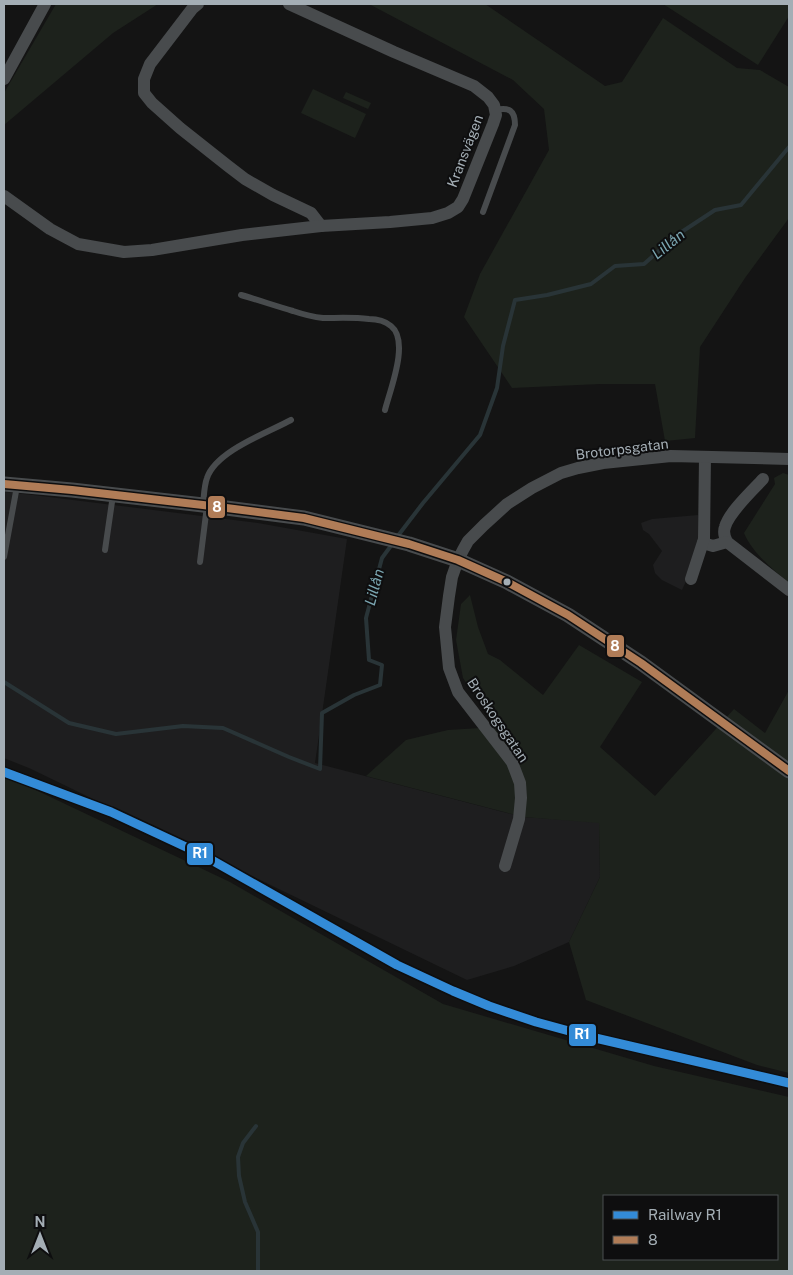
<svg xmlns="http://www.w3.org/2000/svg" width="793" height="1275" viewBox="0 0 793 1275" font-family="'Public Sans',sans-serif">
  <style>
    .built { fill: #1e1e1f }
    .green { fill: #1d221c; fill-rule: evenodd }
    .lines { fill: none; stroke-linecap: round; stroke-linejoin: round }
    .stream { stroke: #293437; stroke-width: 4 }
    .service { stroke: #484b4d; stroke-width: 6 }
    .minor { stroke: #484b4d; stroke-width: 12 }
    .tertiary { stroke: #484b4d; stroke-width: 15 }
    .bus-1-casing { stroke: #0e0e0f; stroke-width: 11 }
    .bus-1 { stroke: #b07c57; stroke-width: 8 }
    .rail-1-casing { stroke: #0e0e0f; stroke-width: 12 }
    .rail-1 { stroke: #338bd7; stroke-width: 9 }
    .bus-dot { fill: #a4aeb5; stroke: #0e0e0f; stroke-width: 2 }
    .labels { text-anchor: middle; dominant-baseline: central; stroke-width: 4; stroke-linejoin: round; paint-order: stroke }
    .street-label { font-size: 14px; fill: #a4aeb5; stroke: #0e0e0f }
    .water-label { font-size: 15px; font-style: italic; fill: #7ba6b1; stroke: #0e0e0f }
    .line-badge { stroke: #0e0e0f; stroke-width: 2 }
    .badge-label { font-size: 14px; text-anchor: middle; font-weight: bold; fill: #fff }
  </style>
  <rect width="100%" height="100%" fill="#141414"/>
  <g class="built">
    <polygon points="4,492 33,495 258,523 347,539 315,763 523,817 599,822 600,877 569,942 514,966 467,980 29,768 4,758"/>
    <polygon points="698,515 699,553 682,590 662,580 655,573 653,565 662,551 649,534 643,530 641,523 652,519"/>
  </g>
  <g class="green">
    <polygon points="56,4 158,4 113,33 4,125 4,93"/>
    <polygon points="369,4 485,4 605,86 622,82 663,18 737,68 760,70 789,87 789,218 745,278 700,347 695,438 665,441 655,384 600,384 512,388 464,317 480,274 549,150 544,109 513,80"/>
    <polygon points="663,4 789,4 789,16 758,65"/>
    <polygon points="313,89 366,114 355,138 301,113"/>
    <polygon points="346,92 371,103 368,109 343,98"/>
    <path d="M783,473L789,475V583C773,569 753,554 744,533L775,484L774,478Z"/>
    <polygon points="470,595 478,627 488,654 500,660 543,695 579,645 642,682 600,747 655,796 734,709 765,733 789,690 789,1073 757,1065 586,1000 569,942 600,877 599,823 523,817 366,776 406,740 448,730 497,727 463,678 456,640 461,604"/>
    <path d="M4,775L230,882L443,1004L654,1066L789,1097V1271H4ZM604,1196H777V1259H604Z"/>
  </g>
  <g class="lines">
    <g class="stream">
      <polyline points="397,537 423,503 480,435 497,388 503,346 515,300 547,295 591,284 615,266 644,264 677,235 715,210 741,205 789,147"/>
      <polyline points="4,682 69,723 116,734 183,726 223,728 289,757 320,769 322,713 354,695 380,685 382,665 369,660 366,618 382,558 393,543"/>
      <polyline points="256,1126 243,1143 238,1157 239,1176 245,1202 258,1232 258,1271"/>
    </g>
    <g class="service">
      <path d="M483,212L515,125C515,110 509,107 495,110"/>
      <path d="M241,295C258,300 276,306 293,311C302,314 313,317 323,318C338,318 353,317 369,319C376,319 385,321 391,326C410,341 390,390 385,410"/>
      <path d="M203,505C204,496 204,486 207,478C216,451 267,433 291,420"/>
      <polyline points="105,550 113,495"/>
      <polyline points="4,557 17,486"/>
      <polyline points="200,562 207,506"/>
    </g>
    <g class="minor">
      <polyline points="198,4 192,9 150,64 144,79 144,93 152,103 180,128 228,166 245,179 273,195 311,213 321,226"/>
      <polyline points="4,79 45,4"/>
      <polyline points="4,196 50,229 78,244 124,252 152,250 242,235 321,226 390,222 432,218 448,213 458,207 463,199 493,124 496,115 494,105 488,97 474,86 394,52 289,4"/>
      <path d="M727,542C725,538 723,532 725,527C729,512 752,491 763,479"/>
      <polyline points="703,543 713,546 727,542 789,590"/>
      <polyline points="691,579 704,539 705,457"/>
      <polyline points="505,866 519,819 521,798 520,783 512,762 458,692 449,668 445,627 449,596 452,577 458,560 463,550 468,541 484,525 507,504 532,488 561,473 578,468 603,463 671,456 789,459"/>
    </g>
    <polyline class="tertiary" points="4,484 72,490 203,505 304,518 409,544 458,560 507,582 568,615 641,663 789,771"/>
    <defs>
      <polyline id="bus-1" points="4,484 72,490 203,505 304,518 409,544 458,560 507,582 568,615 641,663 789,771"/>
    </defs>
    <use href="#bus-1" class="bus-1-casing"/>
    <use href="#bus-1" class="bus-1"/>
    <defs>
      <polyline id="rail-1" points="4,772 111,812 201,854 397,965 453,991 489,1006 536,1022 591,1037 789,1083"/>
    </defs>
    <use href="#rail-1" class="rail-1-casing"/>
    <use href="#rail-1" class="rail-1"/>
  </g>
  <circle class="bus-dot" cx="507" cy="582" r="4.5"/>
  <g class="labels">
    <g class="street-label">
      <text transform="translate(465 151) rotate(-69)">Kransvägen</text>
      <text transform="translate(622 449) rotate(-7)">Brotorpsgatan</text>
      <text transform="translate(498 720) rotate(56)">Broskogsgatan</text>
    </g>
    <g class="water-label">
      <text transform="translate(668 244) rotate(-39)">Lillån</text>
      <text transform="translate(374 587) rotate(-75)">Lillån</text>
    </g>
  </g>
  <g class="line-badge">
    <rect x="207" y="495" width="19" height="24" rx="5" fill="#b07c57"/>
    <rect x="606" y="634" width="19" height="24" rx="5" fill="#b07c57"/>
    <rect x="186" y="842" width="28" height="24" rx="5" fill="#338bd7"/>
    <rect x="568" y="1023" width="29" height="24" rx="5" fill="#338bd7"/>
  </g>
  <g class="badge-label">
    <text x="217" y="512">8</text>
    <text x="615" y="651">8</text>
    <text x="200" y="858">R1</text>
    <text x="582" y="1039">R1</text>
  </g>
  <rect width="793" height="1275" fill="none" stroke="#a4aeb5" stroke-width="10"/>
  <rect x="603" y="1195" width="175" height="65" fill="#0e0e0f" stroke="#4a4e51"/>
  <rect x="613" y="1211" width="25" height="8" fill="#338bd7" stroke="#4a4e51"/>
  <text x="648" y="1220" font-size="15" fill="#a4aeb5">Railway R1</text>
  <rect x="613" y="1236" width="25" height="8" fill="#b07c57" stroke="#4a4e51"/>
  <text x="648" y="1245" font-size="15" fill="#a4aeb5">8</text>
  <g transform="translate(40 1235)" stroke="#0e0e0f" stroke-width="4" paint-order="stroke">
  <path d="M0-4L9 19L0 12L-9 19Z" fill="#a4aeb5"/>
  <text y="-8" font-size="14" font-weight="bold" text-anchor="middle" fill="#a4aeb5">N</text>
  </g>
</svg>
